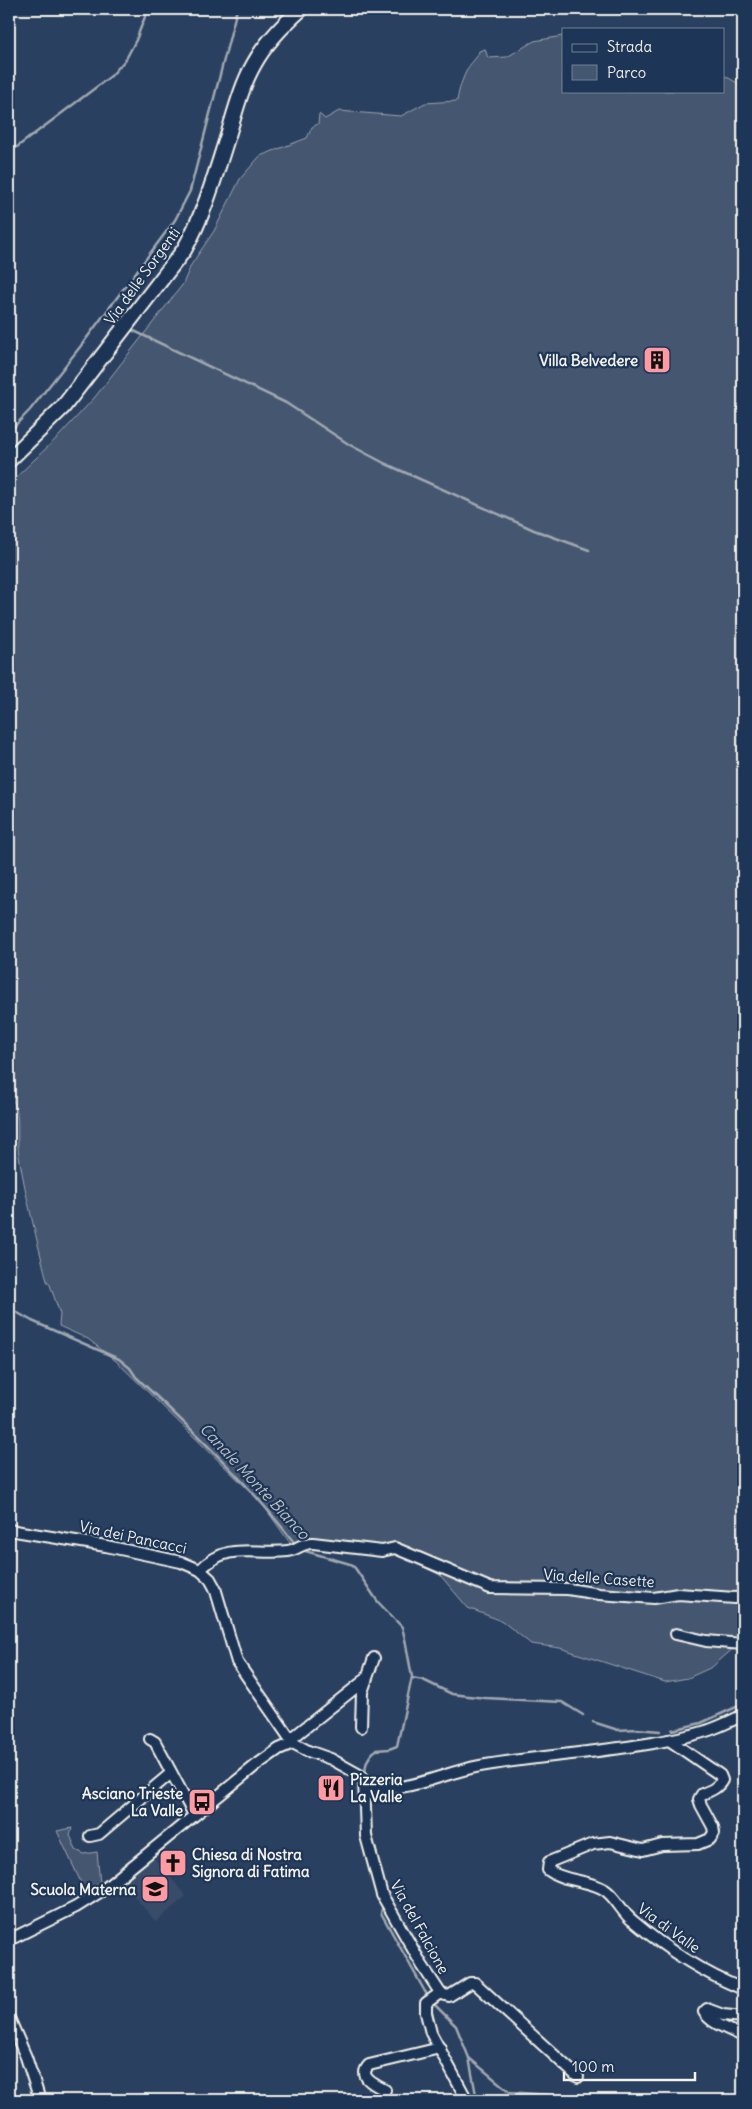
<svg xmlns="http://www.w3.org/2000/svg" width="752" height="2109" viewBox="0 0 752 2109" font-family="Delius,sans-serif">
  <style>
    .built { fill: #374c69 }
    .green { fill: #445771; stroke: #9ca4ac }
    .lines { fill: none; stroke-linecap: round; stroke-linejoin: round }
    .stream { stroke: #a1a8b0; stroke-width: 2.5 }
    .street-casing { stroke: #f4f1e8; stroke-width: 14 }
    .secondary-casing { stroke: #f4f1e8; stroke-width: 18 }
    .street { stroke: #1d3557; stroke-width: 10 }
    .secondary { stroke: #1d3557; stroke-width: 14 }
    .labels { text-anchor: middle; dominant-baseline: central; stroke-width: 4.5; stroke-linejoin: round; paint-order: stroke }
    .street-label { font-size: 15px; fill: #f4f1e8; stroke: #1d3557 }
    .poi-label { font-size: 15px; font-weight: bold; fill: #f4f1e8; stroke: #1d3557; text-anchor: end }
    .water-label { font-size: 16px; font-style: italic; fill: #bdc1c2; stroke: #1d3557 }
  </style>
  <rect width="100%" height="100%" fill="#2a4060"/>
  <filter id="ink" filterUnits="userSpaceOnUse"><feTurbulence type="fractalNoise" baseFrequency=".02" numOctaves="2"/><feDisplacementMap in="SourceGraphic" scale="10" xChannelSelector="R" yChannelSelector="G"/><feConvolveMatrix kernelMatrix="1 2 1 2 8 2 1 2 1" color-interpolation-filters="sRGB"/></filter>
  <g filter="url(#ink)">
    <polygon class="built" points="153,1857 186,1896 156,1922 123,1883"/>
    <g class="green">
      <path d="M563,36V91H723V75L743,86V1640L712,1667L688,1678L665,1682L560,1648L531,1644L502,1621L468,1608L440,1575L416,1563L391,1543L383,1545L302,1540L292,1546L261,1502L116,1361L88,1339L59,1326L60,1314L50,1285L47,1281C37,1240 26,1198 19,1156C15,1135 23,1112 9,1093V484L60,435L95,397L183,284L191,265L214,231L240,179L260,156L307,138L312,127L318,124L319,114L325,119L339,111L401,116L425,103L457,101C459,89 462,79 468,68C471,62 478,58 479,51L485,49L488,58L507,57L534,41Z"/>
      <polygon points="72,1828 70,1835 76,1850 84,1854 97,1852 100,1883 85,1891 57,1831"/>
    </g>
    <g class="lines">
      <g class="stream">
        <polyline points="9,153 111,76 126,59 136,40 148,9"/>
        <polyline points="107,313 111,318 119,323"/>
        <polyline points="132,330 286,403 350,445 386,464 534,530 589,550"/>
        <polyline points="9,432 30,410 80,347 175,220 190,191 237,9"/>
        <path d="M9,1308L32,1321L119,1359L130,1368L136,1377C192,1430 249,1483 296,1545"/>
        <path d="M302,1550L350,1564L355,1568L378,1602L402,1627L405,1639L412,1677L397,1746L389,1749L376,1750C367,1757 364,1766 366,1777"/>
        <polyline points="412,1678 423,1680 452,1694 485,1698 562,1702 583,1715"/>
        <polyline points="593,1722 618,1730 637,1729 660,1731"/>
        <polyline points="672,1730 701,1723 743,1704"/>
        <polyline points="369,1790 370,1809"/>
        <polyline points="370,1825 374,1846"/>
        <polyline points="383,1905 381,1913 428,1997"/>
        <polyline points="433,2003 456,2026 469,2058 477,2100"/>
        <polyline points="469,2058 510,2092 548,2095 561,2100"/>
      </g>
      <defs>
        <g id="street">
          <polyline points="9,1530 106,1546 181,1562 200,1570 210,1579 215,1588 237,1662 293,1743 308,1751 331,1759 358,1774 364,1779 366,1836 382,1895 422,1965 441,1994 449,1996 470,1983 475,1983 578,2077"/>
          <path d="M200,1570C228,1541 253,1555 288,1551C297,1550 303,1542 313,1543L382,1551L395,1548L490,1588L568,1589L599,1594L654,1598L678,1594L735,1598L743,1597"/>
          <polyline points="676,1634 706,1641 743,1644"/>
          <polyline points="361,1727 362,1692 374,1658"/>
          <polyline points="150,1739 155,1742 194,1815"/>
          <polyline points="291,1739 365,1680"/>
          <path d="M669,1740L720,1775L722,1780C718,1788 710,1791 702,1794L699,1799L701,1805L713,1827L714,1833L710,1839L698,1844L662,1845L643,1850L610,1842L593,1844L549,1862L548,1870C564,1882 588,1879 605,1890C616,1897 622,1913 633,1921C666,1949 703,1973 743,1989"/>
          <path d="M365,1786C405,1795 441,1773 480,1766C537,1756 596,1753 653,1743C673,1739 693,1736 712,1729C723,1725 733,1720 743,1715"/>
          <polyline points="90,1836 99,1834 170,1774"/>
          <polyline points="9,1940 76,1907 103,1890 255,1766 279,1749 293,1743"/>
          <polyline points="440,1993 426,2003 426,2013 431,2033 467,2100"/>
          <path d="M743,2017L723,2015L707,2009L704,2012C711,2024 731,2030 743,2036"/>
          <polyline points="9,2018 26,2057 40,2100"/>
          <path d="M381,2100L385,2090C375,2085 357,2077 369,2065L440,2048"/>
        </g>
        <path id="secondary" d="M9,460L63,407L184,250C205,213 216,172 229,132C236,109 242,85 254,64C266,42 283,25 301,9"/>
      </defs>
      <use href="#street" class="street-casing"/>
      <use href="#secondary" class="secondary-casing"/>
      <use href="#street" class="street"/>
      <use href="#secondary" class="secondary"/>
    </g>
  </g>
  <defs>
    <symbol id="building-square" viewBox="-11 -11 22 22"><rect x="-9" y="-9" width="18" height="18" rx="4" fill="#ff9aa2" stroke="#1d3557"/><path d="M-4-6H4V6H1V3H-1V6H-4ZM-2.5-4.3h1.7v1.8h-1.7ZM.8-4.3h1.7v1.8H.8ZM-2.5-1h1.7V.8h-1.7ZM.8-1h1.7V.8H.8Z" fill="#111"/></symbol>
    <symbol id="restaurant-square" viewBox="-11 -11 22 22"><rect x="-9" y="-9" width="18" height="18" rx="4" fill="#ff9aa2" stroke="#1d3557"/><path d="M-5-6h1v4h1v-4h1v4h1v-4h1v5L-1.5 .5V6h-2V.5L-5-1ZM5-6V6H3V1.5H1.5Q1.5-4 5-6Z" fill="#111"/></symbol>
    <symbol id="bus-square" viewBox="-11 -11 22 22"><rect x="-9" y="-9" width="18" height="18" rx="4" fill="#ff9aa2" stroke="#1d3557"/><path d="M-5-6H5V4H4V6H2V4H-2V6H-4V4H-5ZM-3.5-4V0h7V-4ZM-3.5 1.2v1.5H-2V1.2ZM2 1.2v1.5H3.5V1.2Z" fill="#111"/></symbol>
    <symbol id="church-square" viewBox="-11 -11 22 22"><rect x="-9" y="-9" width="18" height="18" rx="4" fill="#ff9aa2" stroke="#1d3557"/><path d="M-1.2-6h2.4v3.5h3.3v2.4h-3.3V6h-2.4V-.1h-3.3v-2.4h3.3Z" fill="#111"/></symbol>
    <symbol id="school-square" viewBox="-11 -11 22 22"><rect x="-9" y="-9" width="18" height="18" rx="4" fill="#ff9aa2" stroke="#1d3557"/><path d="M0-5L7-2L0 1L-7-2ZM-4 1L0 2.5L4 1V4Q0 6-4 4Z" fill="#111"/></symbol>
  </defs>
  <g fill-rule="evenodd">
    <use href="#building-square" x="641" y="344" width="32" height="32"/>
    <use href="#restaurant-square" x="315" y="1772" width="32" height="32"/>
    <use href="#bus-square" x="186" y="1786" width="32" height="32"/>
    <use href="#church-square" x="157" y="1847" width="32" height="32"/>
    <use href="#school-square" x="139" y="1873" width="32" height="32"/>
  </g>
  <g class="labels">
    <g class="street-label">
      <text transform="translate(142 276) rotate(-54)">Via delle Sorgenti</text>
      <text transform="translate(133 1537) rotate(12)">Via dei Pancacci</text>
      <text transform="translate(599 1578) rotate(4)">Via delle Casette</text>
      <text transform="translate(420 1927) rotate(61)">Via del Falcione</text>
      <text transform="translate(669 1928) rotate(36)">Via di Valle</text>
    </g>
    <g class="poi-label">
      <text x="638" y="360">Villa Belvedere</text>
      <text x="350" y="1779" text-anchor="start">Pizzeria<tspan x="350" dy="17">La Valle</tspan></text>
      <text x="183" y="1793">Asciano Trieste<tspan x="183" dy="17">La Valle</tspan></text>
      <text x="192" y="1854" text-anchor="start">Chiesa di Nostra<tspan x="192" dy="17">Signora di Fatima</tspan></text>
      <text x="136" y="1889">Scuola Materna</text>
    </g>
    <g class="water-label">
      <text transform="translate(255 1481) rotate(47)">Canale Monte Bianco</text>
    </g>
  </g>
  <rect width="752" height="2109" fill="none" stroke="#1d3557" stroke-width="30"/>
  <rect x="15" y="15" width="722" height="2079" fill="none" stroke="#f4f1e8" stroke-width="2" filter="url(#ink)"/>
  <rect x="562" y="28" width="162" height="65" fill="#1d3557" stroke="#738091"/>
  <rect x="572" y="44" width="25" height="8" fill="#1d3557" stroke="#738091"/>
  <text x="607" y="52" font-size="15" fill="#f4f1e8">Strada</text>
  <rect x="572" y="65" width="25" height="15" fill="#445771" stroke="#738091"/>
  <text x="607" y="78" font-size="15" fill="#f4f1e8">Parco</text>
  <path d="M564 2072v8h131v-8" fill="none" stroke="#f4f1e8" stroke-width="2.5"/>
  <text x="572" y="2072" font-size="15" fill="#f4f1e8" stroke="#1d3557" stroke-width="4" paint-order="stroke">100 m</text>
</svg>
